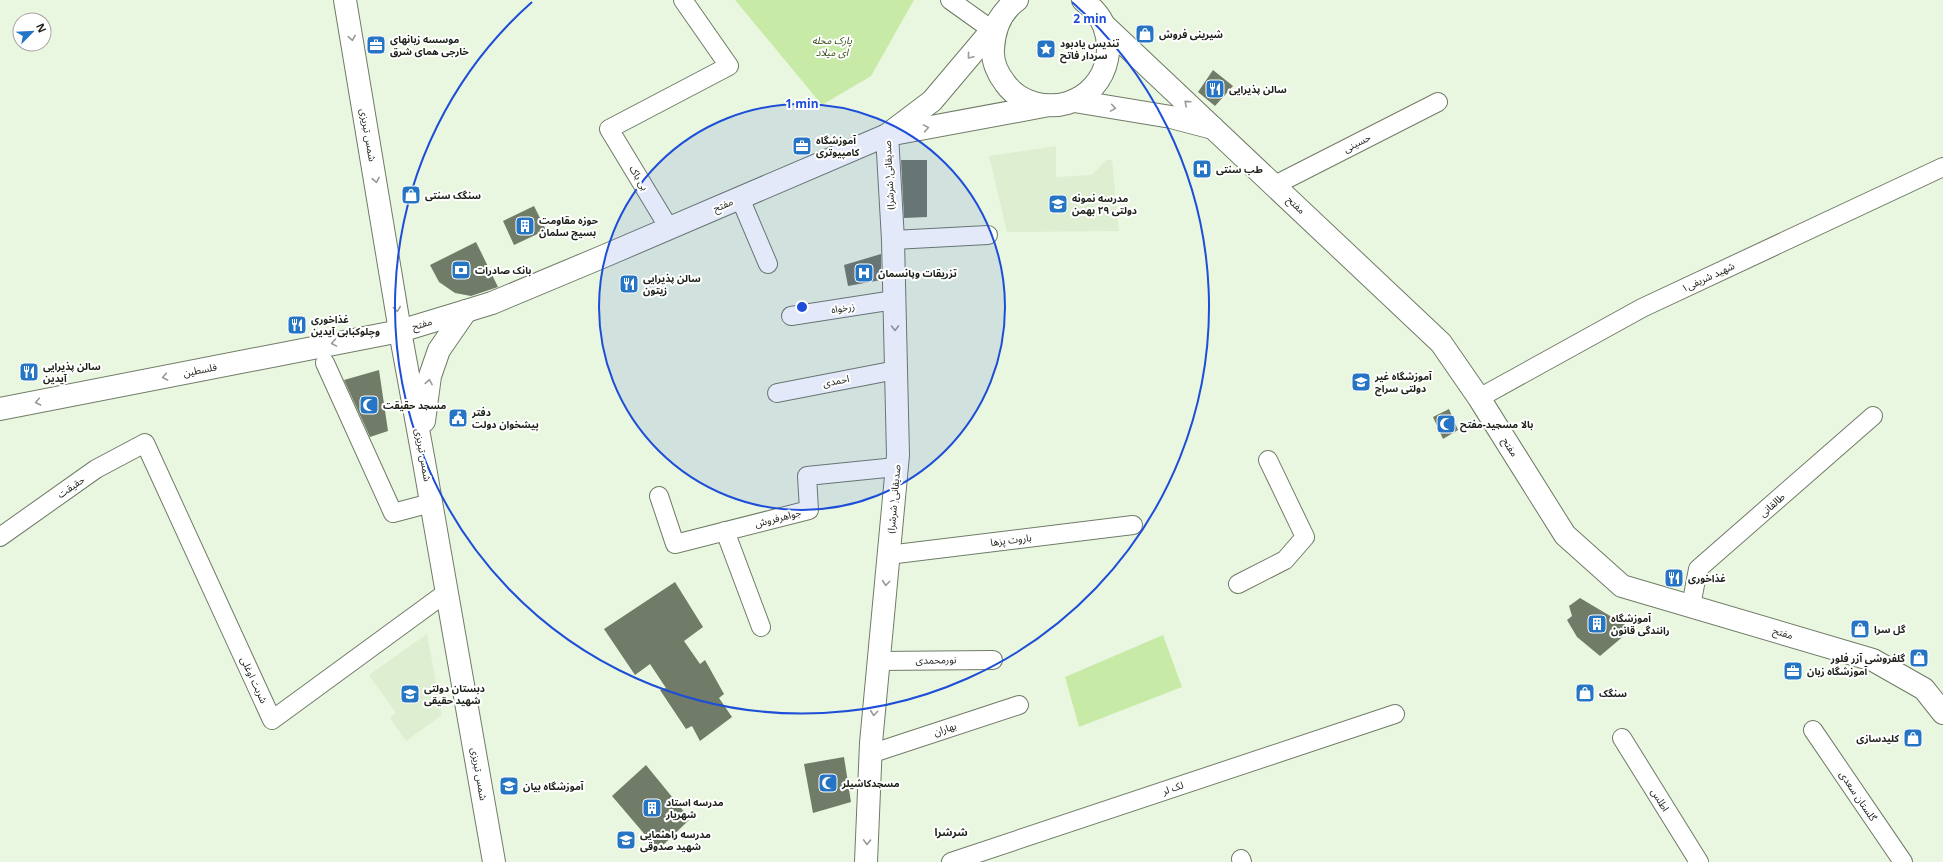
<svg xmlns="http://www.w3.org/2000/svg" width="1943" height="862" viewBox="0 0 1943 862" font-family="Georgia,'Noto Sans Arabic',serif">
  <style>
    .built { fill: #deeed0 }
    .green { fill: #c7eba7 }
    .building { fill: #717c68 }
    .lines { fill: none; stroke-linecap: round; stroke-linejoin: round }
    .minor-casing { stroke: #707b67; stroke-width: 20 }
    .tertiary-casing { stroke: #707b67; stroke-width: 24 }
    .primary-casing { stroke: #707b67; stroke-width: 24 }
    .minor { stroke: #fff; stroke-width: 18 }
    .tertiary { stroke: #fff; stroke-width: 22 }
    .primary { stroke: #fff; stroke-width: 22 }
    .oneway { stroke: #989a97 }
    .ring { fill: none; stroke: #1d4ed8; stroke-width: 2 }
    .labels { text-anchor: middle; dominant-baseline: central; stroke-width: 4; stroke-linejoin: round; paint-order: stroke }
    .poi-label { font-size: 10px; font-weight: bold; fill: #1b1f17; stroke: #fff; text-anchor: start }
    .park-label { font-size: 10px; font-style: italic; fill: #334d15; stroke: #fff }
    .street-label { font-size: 10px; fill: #1b1f17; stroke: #fff }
    .neighbourhood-label { font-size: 11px; font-weight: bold; fill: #1b1f17; stroke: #fff }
    .centre { fill: #1d4ed8; stroke: #fff; stroke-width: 2 }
    .ring-label { font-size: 12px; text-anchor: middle; font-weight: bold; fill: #1d4ed8; stroke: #fff; stroke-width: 4; stroke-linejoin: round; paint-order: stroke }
  </style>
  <rect width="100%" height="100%" fill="#eaf7e0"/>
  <g class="built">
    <polygon points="1056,146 1056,177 1092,175 1106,160 1112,160 1119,231 1007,232 989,156"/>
    <polygon points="427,634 442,715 406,741 390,718 396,713 369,675"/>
  </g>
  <g class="green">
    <polygon points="735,0 914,0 871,76 822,105"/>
    <polygon points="1163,635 1182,687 1079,727 1065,677"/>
  </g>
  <g class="building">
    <polygon points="1213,70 1233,86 1215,106 1198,92"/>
    <polygon points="901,160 927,160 927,217 904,218"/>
    <polygon points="534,206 546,230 514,245 503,221"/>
    <polygon points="476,242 498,287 471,296 455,293 439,282 430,265"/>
    <polygon points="881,254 881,280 848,286 844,265"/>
    <polygon points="379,370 388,431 370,437 344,380"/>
    <polygon points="1449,409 1458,430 1443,439 1433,417"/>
    <polygon points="675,582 703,627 684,641 700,664 705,660 724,694 719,698 732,717 700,741 692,726 686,729 660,690 666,688 650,664 635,675 604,629"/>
    <polygon points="1580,598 1632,629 1600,656 1577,637 1567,620 1572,616 1569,606"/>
    <polygon points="844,757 851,802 813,813 804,764"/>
    <polygon points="646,765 690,819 658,850 612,796"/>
  </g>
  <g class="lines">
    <defs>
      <g id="minor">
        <polyline points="950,0 992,30"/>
        <polyline points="1275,185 1438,102"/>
        <polyline points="740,198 768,264"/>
        <polyline points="669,228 609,129 729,66 683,0"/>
        <polyline points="893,240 988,235"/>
        <polyline points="791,316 894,300"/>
        <polyline points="325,363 393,513 431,503"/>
        <polyline points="777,393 896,370"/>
        <polyline points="1479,398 1642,308 1943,167"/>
        <polyline points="659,496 675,544 809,510 807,476 896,467"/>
        <polyline points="725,531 761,627"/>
        <polyline points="0,537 96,469 145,443 272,720 447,592"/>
        <polyline points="888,555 1133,525"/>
        <polyline points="1238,584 1285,560 1305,537 1268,460"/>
        <polyline points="1691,606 1698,569 1873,416"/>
        <polyline points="878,661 993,660"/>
        <polyline points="1813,730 1903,862"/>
        <polyline points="1622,738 1699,862"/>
        <polyline points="870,754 1019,705"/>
        <polyline points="1241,859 1242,862"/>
        <polyline points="951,862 1395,714"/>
      </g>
      <polyline id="tertiary" points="866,862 871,743 898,455 893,240 887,135"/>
      <g id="primary">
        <polyline points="345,0 400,331 424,462 494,862"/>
        <path d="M1017,0C1000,12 994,30 993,49C992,61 998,74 1005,83C1012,93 1023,100 1034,103C1082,116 1121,72 1104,26C1100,15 1091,7 1083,0"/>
        <polyline points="1104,25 1441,343 1479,398 1565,535 1622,586 1873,660 1924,689 1943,713"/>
        <polyline points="1074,101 1171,117 1213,128"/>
        <polyline points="893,134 1044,106"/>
        <polyline points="0,409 400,331 466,311 492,303 602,257 887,135 932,101 992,30 1003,14"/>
        <polyline points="424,421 430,376 439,350 466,311"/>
      </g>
    </defs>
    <use href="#minor" class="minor-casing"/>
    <use href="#tertiary" class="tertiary-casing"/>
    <use href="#primary" class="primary-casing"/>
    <use href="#minor" class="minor"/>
    <use href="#tertiary" class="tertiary"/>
    <use href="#primary" class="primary"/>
  </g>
  <defs><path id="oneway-chevron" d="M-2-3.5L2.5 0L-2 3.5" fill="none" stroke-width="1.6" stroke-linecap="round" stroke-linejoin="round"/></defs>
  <g class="oneway">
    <use href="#oneway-chevron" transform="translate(352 38) rotate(80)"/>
    <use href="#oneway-chevron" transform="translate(970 56) rotate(130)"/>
    <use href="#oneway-chevron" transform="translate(1187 103) rotate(-138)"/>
    <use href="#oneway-chevron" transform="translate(1113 108) rotate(9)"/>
    <use href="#oneway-chevron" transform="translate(926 128) rotate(-10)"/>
    <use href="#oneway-chevron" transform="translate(376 180) rotate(80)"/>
    <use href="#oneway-chevron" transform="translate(397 309) rotate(82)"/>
    <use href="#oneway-chevron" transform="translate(895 328) rotate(89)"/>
    <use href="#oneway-chevron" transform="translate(334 343) rotate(170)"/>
    <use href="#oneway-chevron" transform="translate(165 377) rotate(169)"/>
    <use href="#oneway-chevron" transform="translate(429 382) rotate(-80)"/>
    <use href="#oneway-chevron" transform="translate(38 402) rotate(169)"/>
    <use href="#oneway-chevron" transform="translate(886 583) rotate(95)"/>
    <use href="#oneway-chevron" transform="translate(874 713) rotate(95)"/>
    <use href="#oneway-chevron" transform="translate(867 842) rotate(92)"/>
  </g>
  <circle cx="802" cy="307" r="203" fill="#1d4ed8" fill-opacity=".12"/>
  <g class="ring">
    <circle cx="802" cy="307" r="203"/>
    <path d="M1072 2A407 407 0 1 1 532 2"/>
  </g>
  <defs>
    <symbol id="shop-square" viewBox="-11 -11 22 22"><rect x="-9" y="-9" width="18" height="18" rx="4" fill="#2575c4" stroke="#fff"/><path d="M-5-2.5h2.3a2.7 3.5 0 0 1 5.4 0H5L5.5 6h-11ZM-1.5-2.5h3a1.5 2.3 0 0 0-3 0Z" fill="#fff"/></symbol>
    <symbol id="office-square" viewBox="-11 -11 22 22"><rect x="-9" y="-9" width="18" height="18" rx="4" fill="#2575c4" stroke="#fff"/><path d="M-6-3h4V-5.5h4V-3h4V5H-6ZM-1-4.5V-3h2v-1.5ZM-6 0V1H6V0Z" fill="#fff"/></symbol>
    <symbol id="sight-square" viewBox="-11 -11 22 22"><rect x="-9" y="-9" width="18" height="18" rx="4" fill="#2575c4" stroke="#fff"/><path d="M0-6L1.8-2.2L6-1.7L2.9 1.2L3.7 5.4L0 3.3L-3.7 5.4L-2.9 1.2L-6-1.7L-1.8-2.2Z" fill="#fff"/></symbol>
    <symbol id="restaurant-square" viewBox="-11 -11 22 22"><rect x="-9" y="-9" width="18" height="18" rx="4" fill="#2575c4" stroke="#fff"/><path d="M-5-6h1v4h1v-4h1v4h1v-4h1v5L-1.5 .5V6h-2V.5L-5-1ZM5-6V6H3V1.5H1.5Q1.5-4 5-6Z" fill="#fff"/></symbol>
    <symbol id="hospital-square" viewBox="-11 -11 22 22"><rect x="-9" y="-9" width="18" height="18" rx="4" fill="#2575c4" stroke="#fff"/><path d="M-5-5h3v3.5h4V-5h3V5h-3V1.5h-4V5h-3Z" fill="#fff"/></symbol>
    <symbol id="school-square" viewBox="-11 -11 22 22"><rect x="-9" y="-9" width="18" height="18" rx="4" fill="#2575c4" stroke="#fff"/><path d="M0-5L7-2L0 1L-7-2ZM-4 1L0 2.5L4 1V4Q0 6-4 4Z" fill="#fff"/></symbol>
    <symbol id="building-square" viewBox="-11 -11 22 22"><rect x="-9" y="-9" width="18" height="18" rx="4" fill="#2575c4" stroke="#fff"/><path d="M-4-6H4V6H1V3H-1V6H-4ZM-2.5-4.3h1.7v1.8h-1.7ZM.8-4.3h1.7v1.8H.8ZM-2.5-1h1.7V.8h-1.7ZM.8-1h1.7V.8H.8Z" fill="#fff"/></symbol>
    <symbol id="bank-square" viewBox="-11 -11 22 22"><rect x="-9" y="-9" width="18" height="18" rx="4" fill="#2575c4" stroke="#fff"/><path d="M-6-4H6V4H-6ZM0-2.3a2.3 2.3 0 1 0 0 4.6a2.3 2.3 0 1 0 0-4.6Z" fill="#fff"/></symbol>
    <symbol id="mosque-square" viewBox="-11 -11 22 22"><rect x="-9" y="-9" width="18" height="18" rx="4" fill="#2575c4" stroke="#fff"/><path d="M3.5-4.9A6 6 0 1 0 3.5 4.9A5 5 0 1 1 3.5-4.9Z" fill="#fff"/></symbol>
    <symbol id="civic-square" viewBox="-11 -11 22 22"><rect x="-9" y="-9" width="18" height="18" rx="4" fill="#2575c4" stroke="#fff"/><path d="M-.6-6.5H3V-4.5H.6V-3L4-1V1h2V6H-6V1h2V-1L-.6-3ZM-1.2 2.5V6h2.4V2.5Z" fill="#fff"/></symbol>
  </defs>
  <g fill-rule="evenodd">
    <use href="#shop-square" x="1134" y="23" width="22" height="22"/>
    <use href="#office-square" x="365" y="34" width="22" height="22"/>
    <use href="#sight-square" x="1035" y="38" width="22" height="22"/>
    <use href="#restaurant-square" x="1204" y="78" width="22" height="22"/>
    <use href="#office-square" x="791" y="135" width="22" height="22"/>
    <use href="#hospital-square" x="1191" y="158" width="22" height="22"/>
    <use href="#shop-square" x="400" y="184" width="22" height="22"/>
    <use href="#school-square" x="1047" y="193" width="22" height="22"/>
    <use href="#building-square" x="514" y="215" width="22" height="22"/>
    <use href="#bank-square" x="450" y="259" width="22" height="22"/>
    <use href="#hospital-square" x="853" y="262" width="22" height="22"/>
    <use href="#restaurant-square" x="618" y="273" width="22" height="22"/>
    <use href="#restaurant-square" x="286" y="314" width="22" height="22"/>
    <use href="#restaurant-square" x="18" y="361" width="22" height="22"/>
    <use href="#school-square" x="1350" y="371" width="22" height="22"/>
    <use href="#mosque-square" x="358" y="394" width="22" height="22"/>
    <use href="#civic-square" x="447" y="407" width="22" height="22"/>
    <use href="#mosque-square" x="1435" y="413" width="22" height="22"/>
    <use href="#restaurant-square" x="1663" y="567" width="22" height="22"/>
    <use href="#building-square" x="1586" y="613" width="22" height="22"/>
    <use href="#shop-square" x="1849" y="618" width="22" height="22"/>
    <use href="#shop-square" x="1908" y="647" width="22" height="22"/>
    <use href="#office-square" x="1782" y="660" width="22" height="22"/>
    <use href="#shop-square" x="1574" y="682" width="22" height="22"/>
    <use href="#school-square" x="399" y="683" width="22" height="22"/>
    <use href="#shop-square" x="1902" y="727" width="22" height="22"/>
    <use href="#mosque-square" x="817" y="772" width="22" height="22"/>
    <use href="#school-square" x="498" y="775" width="22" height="22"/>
    <use href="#building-square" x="641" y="797" width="22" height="22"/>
    <use href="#school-square" x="615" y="829" width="22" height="22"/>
  </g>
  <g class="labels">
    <g class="poi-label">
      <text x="1159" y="34">شیرینی فروش</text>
      <text x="390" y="39">موسسه زبانهای<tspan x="390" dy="12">خارجی همای شرق</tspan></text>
      <text x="1060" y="43">تندیس یادبود<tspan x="1060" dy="12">سردار فاتح</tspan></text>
      <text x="1229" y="89">سالن پذیرایی</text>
      <text x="816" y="140">آموزشگاه<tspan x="816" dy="12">کامپیوتری</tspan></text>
      <text x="1216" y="169">طب سنتی</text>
      <text x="425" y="195">سنگک سنتی</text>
      <text x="1072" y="198">مدرسه نمونه<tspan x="1072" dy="12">دولتی ۲۹ بهمن</tspan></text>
      <text x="539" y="220">حوزه مقاومت<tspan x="539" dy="12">بسیج سلمان</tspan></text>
      <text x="475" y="270">بانک صادرات</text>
      <text x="878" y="273">تزریقات وپانسمان</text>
      <text x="643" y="278">سالن پذیرایی<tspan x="643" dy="12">زیتون</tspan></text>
      <text x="311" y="319">غذاخوری<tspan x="311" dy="12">وچلوکبابی آیدین</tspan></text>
      <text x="43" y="366">سالن پذیرایی<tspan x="43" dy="12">آیدین</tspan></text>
      <text x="1375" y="376">آموزشگاه غیر<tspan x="1375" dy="12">دولتی سراج</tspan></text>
      <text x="383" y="405">مسجد حقیقت</text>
      <text x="472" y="412">دفتر<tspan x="472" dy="12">پیشخوان دولت</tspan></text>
      <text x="1460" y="424">بالا مسجید-مفتح</text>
      <text x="1688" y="578">غذاخوری</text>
      <text x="1611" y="618">آموزشگاه<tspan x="1611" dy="12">رانندگی قانون</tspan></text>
      <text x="1874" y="629">گل سرا</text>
      <text x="1905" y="658" text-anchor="end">گلفروشی آزر فلور</text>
      <text x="1807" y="671">آموزشگاه زبان</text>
      <text x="424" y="688">دبستان دولتی<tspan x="424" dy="12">شهید حقیقی</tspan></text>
      <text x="1599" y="693">سنگک</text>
      <text x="1899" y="738" text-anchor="end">کلیدسازی</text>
      <text x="842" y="783">مسجدکاشیلر</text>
      <text x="523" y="786">آموزشگاه بیان</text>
      <text x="666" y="802">مدرسه استاد<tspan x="666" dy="12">شهریار</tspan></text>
      <text x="640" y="834">مدرسه راهنمایی<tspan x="640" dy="12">شهید صدوقی</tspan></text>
    </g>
    <g class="park-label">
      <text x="832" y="40">پارک محله<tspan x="832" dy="12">ای میلاد</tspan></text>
    </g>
    <g class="street-label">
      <text transform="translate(368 135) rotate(80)">شمس تبریزی</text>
      <text transform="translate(1357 143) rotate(-27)">حسینی</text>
      <text transform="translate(889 175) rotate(-93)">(شرشرا )صدیقانی</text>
      <text transform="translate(639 178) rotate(59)">بی باک</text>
      <text transform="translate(723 205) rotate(-23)">مفتح</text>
      <text transform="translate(1296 205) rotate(43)">مفتح</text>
      <text transform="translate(1708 277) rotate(-25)">شهید شریفی۱</text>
      <text transform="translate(843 308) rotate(-9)">زرخواه</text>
      <text transform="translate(422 324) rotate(-17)">مفتح</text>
      <text transform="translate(200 370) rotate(-11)">فلسطین</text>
      <text transform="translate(836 381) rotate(-11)">احمدی</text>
      <text transform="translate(1510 447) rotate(58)">مفتح</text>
      <text transform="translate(423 455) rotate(80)">شمس تبریزی</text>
      <text transform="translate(71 487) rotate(-35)">حقیقت</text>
      <text transform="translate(894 499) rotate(-85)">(شرشرا )صدیقانی</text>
      <text transform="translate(1772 505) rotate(-41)">طالقانی</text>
      <text transform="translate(778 518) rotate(-14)">جواهرفروش</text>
      <text transform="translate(1011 540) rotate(-7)">باروت پزها</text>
      <text transform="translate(1783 633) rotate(16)">مفتح</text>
      <text transform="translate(936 660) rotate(-1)">نورمحمدی</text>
      <text transform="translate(254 680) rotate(65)">شربت اوغلی</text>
      <text transform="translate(945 729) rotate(-18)">بهاران</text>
      <text transform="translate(479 774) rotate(80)">شمس تبریزی</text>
      <text transform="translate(1173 788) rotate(-18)">لک لر</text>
      <text transform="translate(1858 796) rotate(56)">گلستان سعدی</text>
      <text transform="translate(1660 800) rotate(58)">اطلس</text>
    </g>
    <g class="neighbourhood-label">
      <text x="951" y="832">شرشرا</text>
    </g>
  </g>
  <circle cx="802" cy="307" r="6" class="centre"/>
  <g class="ring-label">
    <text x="1090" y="23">2 min</text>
    <text x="802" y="108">1 min</text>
  </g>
  <g transform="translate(32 32) rotate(66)"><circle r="19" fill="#ffffff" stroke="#a4a5a2"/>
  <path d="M0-3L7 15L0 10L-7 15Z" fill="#2575c4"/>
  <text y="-6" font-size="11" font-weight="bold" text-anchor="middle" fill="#1b1f17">N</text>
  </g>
</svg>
